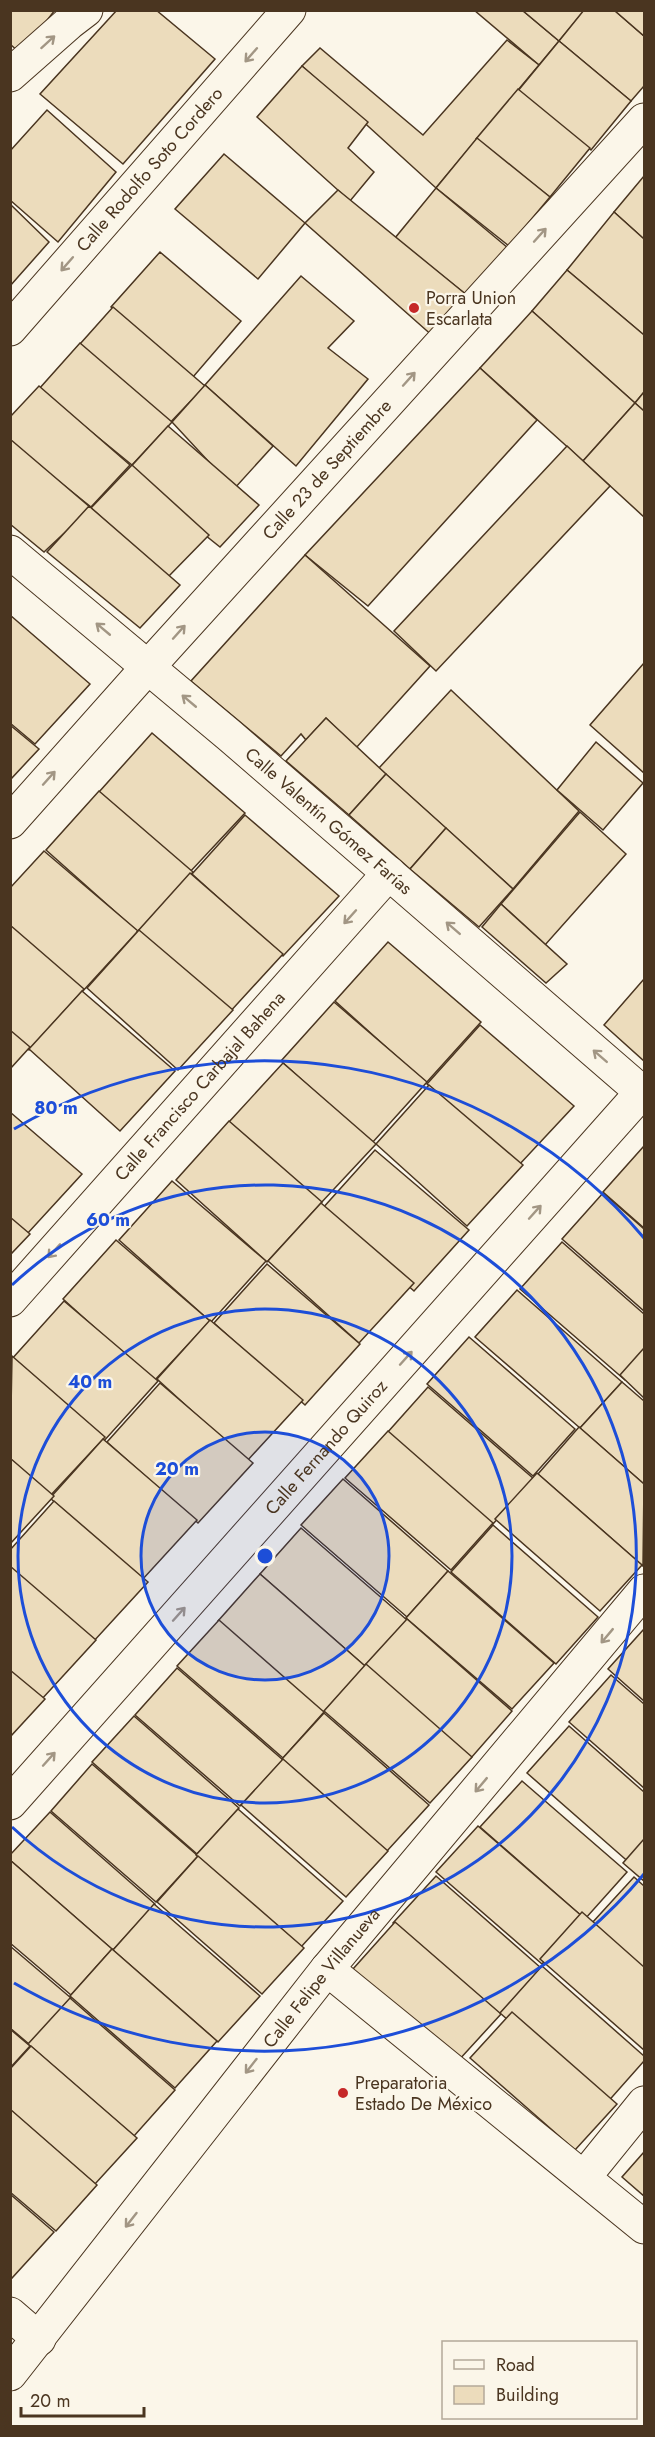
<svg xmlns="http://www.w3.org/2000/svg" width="655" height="2437" viewBox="0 0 655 2437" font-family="Jost,sans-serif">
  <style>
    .building { fill: #ecdcbc; stroke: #4a3520; stroke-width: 1.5 }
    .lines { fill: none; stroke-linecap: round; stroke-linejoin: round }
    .minor-casing { stroke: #4a3520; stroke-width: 35 }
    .major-casing { stroke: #4a3520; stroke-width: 35 }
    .minor { stroke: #fbf6e9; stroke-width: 33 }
    .major { stroke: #fbf6e9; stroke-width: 33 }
    .oneway { stroke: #a29684 }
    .ring { fill: none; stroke: #1d4ed8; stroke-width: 3 }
    .poi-dot { fill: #c62828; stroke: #fbf6e9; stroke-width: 2 }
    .labels { text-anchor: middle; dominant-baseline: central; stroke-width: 4.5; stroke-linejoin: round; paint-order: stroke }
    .street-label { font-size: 18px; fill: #4a3520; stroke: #fbf6e9 }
    .poi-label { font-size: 18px; fill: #4a3520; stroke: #fbf6e9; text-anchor: start }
    .centre { fill: #1d4ed8; stroke: #fbf6e9; stroke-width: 3 }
    .ring-label { font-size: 18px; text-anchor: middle; font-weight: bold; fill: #1d4ed8; stroke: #fbf6e9; stroke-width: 4.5; stroke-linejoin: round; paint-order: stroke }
  </style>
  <rect width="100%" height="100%" fill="#fbf6e9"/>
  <g class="building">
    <polygon points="10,10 55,10 21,54 10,44"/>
    <polygon points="117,10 156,10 215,59 123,164 40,94"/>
    <polygon points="474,10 522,10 559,41 539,65"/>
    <polygon points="522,10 585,10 559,41"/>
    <polygon points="584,10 614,10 644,36 644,86 631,101 559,41"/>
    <polygon points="614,10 644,10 644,36"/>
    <polygon points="507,40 539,65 436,188 302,66 320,48 423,135"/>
    <polygon points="559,41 631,101 591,150 517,92"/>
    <polygon points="302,66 368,122 348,148 374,172 350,201 257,117"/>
    <polygon points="518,89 590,148 550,197 476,139"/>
    <polygon points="47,110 116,172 58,242 10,200 10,151"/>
    <polygon points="477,138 550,197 509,246 436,188"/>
    <polygon points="224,154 305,223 258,279 175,209"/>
    <polygon points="644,176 644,239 614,212"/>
    <polygon points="436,188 508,248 468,296 395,238"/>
    <polygon points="338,190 468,296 435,338 305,223"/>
    <polygon points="10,204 49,242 10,286"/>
    <polygon points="614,212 644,239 644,335 567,270"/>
    <polygon points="160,252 241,321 193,377 111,307"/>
    <polygon points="567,270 644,335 644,392 635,403 532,311"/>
    <polygon points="301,276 354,321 328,348 368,379 296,466 205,385"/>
    <polygon points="113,307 205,386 165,428 72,353"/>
    <polygon points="532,311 635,403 583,461 480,368"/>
    <polygon points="80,343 172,422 132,465 39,389"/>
    <polygon points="480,368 537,420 368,606 305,555"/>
    <polygon points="205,385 273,446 234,489 172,422"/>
    <polygon points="39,386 130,465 91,507 10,442 10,417"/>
    <polygon points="644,392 644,411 635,403"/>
    <polygon points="635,403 644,411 644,517 583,461"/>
    <polygon points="168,426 259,505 220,547 126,472"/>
    <polygon points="10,439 91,508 44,552 10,524"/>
    <polygon points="567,446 610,486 436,671 394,631"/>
    <polygon points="132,465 209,535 168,577 91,508"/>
    <polygon points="89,506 180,585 140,628 47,552"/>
    <polygon points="305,555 430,666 356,748 326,718 306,740 301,734 281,756 191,681"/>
    <polygon points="10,615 90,684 35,744 10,723"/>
    <polygon points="644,663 644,773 590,725"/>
    <polygon points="451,690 579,811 513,889 379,768"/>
    <polygon points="326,718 386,774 349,815 286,761"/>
    <polygon points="10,725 39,749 10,780"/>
    <polygon points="152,733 245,813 189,873 99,792"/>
    <polygon points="596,742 643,783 603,830 557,790"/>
    <polygon points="386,774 446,828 410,869 349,815"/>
    <polygon points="99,791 193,872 138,932 46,850"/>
    <polygon points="580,812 626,854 545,945 501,904"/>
    <polygon points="245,815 339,896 283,956 192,874"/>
    <polygon points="446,828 513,889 479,927 410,869"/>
    <polygon points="44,851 138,931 82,992 10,927 10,888"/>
    <polygon points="190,873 283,954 228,1014 137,932"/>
    <polygon points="501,904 567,964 546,983 482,927"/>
    <polygon points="10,925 84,989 29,1050 10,1033"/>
    <polygon points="139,930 233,1010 178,1070 87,988"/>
    <polygon points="388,942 481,1022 426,1083 335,1001"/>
    <polygon points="644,979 644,1061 604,1025"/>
    <polygon points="82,991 175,1071 120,1131 29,1049"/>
    <polygon points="334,1002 427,1082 372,1143 281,1061"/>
    <polygon points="480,1025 574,1106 518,1166 427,1084"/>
    <polygon points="10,1030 30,1047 10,1069"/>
    <polygon points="283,1063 376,1144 320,1204 229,1122"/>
    <polygon points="429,1085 523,1165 467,1226 376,1144"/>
    <polygon points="10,1112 82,1174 27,1234 10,1219"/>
    <polygon points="229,1121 322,1202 267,1262 176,1180"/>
    <polygon points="644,1146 644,1228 603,1192"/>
    <polygon points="375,1150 469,1230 414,1291 322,1209"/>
    <polygon points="172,1181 266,1261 211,1322 119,1240"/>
    <polygon points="603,1193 644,1229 644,1311 562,1239"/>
    <polygon points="321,1203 414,1283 359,1343 268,1261"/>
    <polygon points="10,1217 30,1234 10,1255"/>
    <polygon points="116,1240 210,1321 154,1381 63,1299"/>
    <polygon points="562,1242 644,1314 644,1359 625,1380 520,1289"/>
    <polygon points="267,1264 360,1344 305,1405 214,1323"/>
    <polygon points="517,1290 622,1382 580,1428 475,1337"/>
    <polygon points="64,1301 158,1381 103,1442 11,1360"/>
    <polygon points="210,1320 303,1400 247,1461 157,1379"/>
    <polygon points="469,1337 575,1429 533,1476 427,1384"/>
    <polygon points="644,1348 644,1398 620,1375"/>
    <polygon points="12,1356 105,1437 49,1497 10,1462"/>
    <polygon points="622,1382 644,1401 644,1484 580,1428"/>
    <polygon points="160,1383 253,1463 198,1523 107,1442"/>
    <polygon points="428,1387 534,1479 492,1525 387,1433"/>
    <polygon points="579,1427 644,1484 643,1566 538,1474"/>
    <polygon points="388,1431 493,1523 451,1570 345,1478"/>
    <polygon points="103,1439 197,1520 142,1580 50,1498"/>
    <polygon points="10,1458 54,1496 10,1544"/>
    <polygon points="537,1473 642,1565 600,1611 495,1519"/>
    <polygon points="343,1479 448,1571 407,1617 301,1525"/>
    <polygon points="54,1501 148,1582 93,1642 10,1568 10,1550"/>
    <polygon points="493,1525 598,1617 556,1664 451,1572"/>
    <polygon points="301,1528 407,1620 365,1666 260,1574"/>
    <polygon points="10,1566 96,1640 41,1700 10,1673"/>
    <polygon points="448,1571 554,1663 512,1709 406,1618"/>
    <polygon points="260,1574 365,1666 323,1713 218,1621"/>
    <polygon points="407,1619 512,1711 471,1758 365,1665"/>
    <polygon points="219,1620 324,1712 283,1758 177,1666"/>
    <polygon points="644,1629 644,1701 608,1669"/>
    <polygon points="366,1664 472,1757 430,1803 324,1711"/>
    <polygon points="177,1668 283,1760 240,1806 135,1715"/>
    <polygon points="10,1670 45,1699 10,1737"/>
    <polygon points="611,1675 644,1704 644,1788 569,1722"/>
    <polygon points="324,1713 429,1805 387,1851 282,1759"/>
    <polygon points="134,1716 239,1808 197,1854 92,1762"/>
    <polygon points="569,1726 644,1792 644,1851 632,1865 527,1773"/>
    <polygon points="283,1759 388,1851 346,1897 241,1805"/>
    <polygon points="92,1764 198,1856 156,1902 51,1811"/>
    <polygon points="522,1781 627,1872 585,1919 480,1827"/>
    <polygon points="238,1809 343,1901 301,1947 196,1855"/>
    <polygon points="50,1812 155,1904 113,1950 10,1860 10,1855"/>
    <polygon points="478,1826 584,1918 542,1964 436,1872"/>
    <polygon points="644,1839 644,1881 623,1863"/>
    <polygon points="198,1856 304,1948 262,1994 157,1902"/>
    <polygon points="10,1860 112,1949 71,1995 10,1943"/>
    <polygon points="436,1876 541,1968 499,2015 393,1923"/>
    <polygon points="634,1877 644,1886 644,1969 592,1923"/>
    <polygon points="154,1904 260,1996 218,2042 113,1950"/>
    <polygon points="582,1912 644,1967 644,2050 540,1959"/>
    <polygon points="395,1922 501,2014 458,2061 353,1969"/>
    <polygon points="10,1946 71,1998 29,2044 10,2028"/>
    <polygon points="112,1949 217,2041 175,2088 70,1996"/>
    <polygon points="542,1966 644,2056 644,2061 605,2105 500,2013"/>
    <polygon points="70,1998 175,2090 134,2136 28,2044"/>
    <polygon points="512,2012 617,2104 575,2150 470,2058"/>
    <polygon points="10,2029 30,2046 10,2068"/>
    <polygon points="31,2046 137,2138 95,2184 10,2110 10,2069"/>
    <polygon points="10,2109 97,2185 56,2231 10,2192"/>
    <polygon points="644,2152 644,2196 622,2177"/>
    <polygon points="10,2194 54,2232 12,2278 10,2277"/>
  </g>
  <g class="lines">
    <defs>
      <g id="minor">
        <polyline points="10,75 69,23 86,10"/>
        <path id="s1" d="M10,329L289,10"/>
        <path id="s2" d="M10,822L148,667L644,120"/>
        <path id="s3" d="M10,1300L389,873"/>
        <path id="s4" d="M10,1803L642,1092"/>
        <polyline points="327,1969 644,2227"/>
        <polyline points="585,2176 644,2103"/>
        <polyline points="10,2314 39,2339"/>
        <path id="s5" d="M10,2374L327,1969L644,1591"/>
      </g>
      <g id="major">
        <path id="s6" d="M10,552L229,735L644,1094"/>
      </g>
    </defs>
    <use href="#minor" class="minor-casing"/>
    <use href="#major" class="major-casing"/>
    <use href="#minor" class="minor"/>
    <use href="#major" class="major"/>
  </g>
  <defs><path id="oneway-shaft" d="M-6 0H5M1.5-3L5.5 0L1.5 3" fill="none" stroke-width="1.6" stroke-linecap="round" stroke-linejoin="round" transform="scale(1.5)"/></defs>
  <g class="oneway">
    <use href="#oneway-shaft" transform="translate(48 42) rotate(-42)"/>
    <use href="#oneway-shaft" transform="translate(251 55) rotate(131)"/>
    <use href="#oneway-shaft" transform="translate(540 235) rotate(-48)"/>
    <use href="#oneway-shaft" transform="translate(67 264) rotate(131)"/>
    <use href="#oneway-shaft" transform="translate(409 379) rotate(-48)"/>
    <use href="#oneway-shaft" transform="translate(103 629) rotate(-140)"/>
    <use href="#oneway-shaft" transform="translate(179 632) rotate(-48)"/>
    <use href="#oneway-shaft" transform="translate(189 701) rotate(-140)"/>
    <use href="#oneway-shaft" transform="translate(49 778) rotate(-48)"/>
    <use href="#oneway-shaft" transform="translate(350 917) rotate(132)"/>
    <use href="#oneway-shaft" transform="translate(453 928) rotate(-139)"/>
    <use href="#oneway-shaft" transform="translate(600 1056) rotate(-139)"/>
    <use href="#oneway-shaft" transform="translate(535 1212) rotate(-48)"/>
    <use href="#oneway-shaft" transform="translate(54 1251) rotate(132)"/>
    <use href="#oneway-shaft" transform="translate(406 1358) rotate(-48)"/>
    <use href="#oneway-shaft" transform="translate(179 1614) rotate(-48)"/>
    <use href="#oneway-shaft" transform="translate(607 1636) rotate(130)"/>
    <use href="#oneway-shaft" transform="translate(49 1759) rotate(-48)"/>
    <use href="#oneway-shaft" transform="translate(481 1785) rotate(130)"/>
    <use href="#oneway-shaft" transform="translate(251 2066) rotate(128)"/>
    <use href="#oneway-shaft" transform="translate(131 2220) rotate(128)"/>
  </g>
  <circle cx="265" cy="1556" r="124" fill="#1d4ed8" fill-opacity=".12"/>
  <g class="ring">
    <circle cx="265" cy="1556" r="124"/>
    <circle cx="265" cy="1556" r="247"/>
    <path d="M12 1285A371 371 0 1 1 12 1827"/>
    <path d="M644 1874A495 495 0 0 1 14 1983M14 1129A495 495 0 0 1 644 1238"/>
  </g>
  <g class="poi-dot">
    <circle cx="414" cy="308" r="6"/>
    <circle cx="343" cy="2093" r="6"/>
  </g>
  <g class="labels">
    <g class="street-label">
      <text stroke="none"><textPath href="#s1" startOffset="212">Calle Rodolfo Soto Cordero</textPath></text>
      <text stroke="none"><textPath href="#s2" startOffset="474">Calle 23 de Septiembre</textPath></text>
      <text stroke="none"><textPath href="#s6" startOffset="417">Calle Valentín Gómez Farías</textPath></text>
      <text stroke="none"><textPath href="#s3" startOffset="286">Calle Francisco Carbajal Bahena</textPath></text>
      <text stroke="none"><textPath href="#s4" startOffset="476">Calle Fernando Quiroz</textPath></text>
      <text stroke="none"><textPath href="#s5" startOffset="504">Calle Felipe Villanueva</textPath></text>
    </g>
    <g class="poi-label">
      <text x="426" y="298">Porra Union<tspan x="426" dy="21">Escarlata</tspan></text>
      <text x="355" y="2083">Preparatoria<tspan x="355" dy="21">Estado De México</tspan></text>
    </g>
  </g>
  <circle cx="265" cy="1556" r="9" class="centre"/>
  <g class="ring-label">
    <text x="56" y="1114">80 m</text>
    <text x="108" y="1226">60 m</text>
    <text x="90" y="1388">40 m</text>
    <text x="177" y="1475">20 m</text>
  </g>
  <rect width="655" height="2437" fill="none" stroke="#4a3520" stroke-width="24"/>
  <rect x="442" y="2341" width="195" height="78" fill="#fbf6e9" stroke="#b4a999" stroke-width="1.5"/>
  <rect x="454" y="2360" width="30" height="9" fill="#fbf6e9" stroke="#b4a999" stroke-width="1.5"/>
  <text x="496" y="2371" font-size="18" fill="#4a3520">Road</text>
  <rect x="454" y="2386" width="30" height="18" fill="#ecdcbc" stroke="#b4a999" stroke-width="1.5"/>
  <text x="496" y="2401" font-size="18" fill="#4a3520">Building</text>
  <path d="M21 2407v9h123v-9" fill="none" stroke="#4a3520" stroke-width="3"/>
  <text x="30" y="2407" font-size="18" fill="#4a3520" stroke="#fbf6e9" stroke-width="4.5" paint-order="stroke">20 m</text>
</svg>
